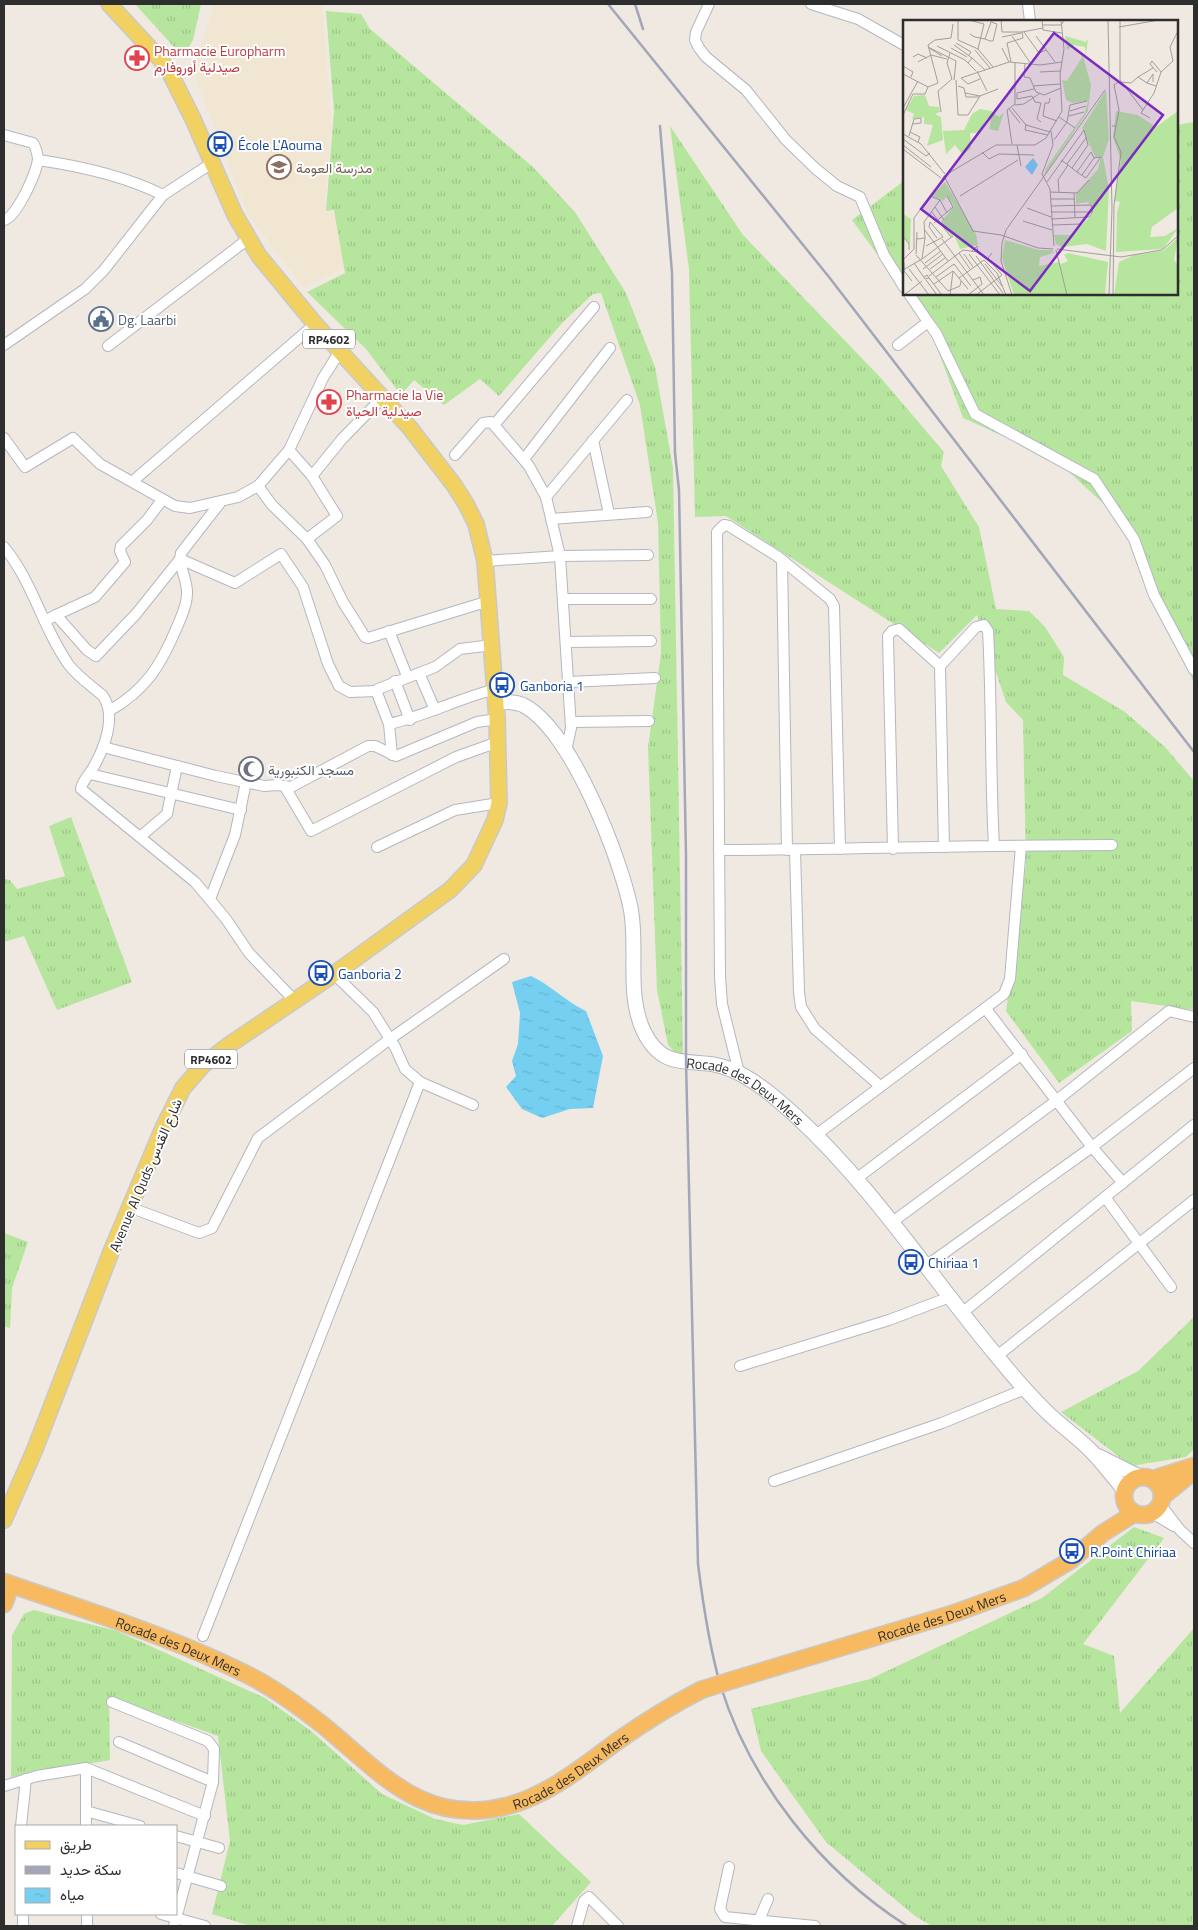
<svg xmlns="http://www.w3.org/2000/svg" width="1198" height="1930" viewBox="0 0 1198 1930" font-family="'Titillium Web',Vazirmatn,sans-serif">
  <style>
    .education { fill: #f0e6d1 }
    .grass { fill: url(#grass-tufts) }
    .water { fill: url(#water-ripples) }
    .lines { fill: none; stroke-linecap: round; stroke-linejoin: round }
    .minor-casing { stroke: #b4b7c1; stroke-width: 12 }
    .secondary-casing { stroke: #b4b7c1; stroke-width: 16 }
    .primary-casing { stroke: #c9c9c9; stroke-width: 18 }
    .trunk-casing { stroke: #c9c9c9; stroke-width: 19 }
    .minor { stroke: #fff; stroke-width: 10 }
    .secondary { stroke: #fff; stroke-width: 14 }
    .primary { stroke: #f2d163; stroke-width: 15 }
    .trunk { stroke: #f8ba60; stroke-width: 16 }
    .rail { stroke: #a3a6b8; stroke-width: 2.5 }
    .trunk-bridge-casing { stroke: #c9c9c9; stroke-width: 19; stroke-linecap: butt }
    .trunk-bridge { stroke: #f8ba60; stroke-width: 16 }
    .labels { text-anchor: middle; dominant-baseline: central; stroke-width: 4; stroke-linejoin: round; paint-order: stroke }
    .shield { fill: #fff; stroke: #6d6d6d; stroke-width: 1 }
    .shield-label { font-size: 12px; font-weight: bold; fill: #2e2e2e }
    .health-label { font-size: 14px; fill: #be3a42; stroke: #fff; text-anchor: start }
    .transit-label { font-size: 14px; fill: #164399; stroke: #fff; text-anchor: start }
    .education-label { font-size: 14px; fill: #785e54; stroke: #fff; text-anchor: start }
    .service-label { font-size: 14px; fill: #4e5e75; stroke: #fff; text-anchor: start }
    .worship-label { font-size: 14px; fill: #5b616d; stroke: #fff; text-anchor: start }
    .street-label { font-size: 14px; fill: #2e2e2e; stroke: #fff }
    .inset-road { fill: none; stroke: #a29e99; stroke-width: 1 }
    .view { fill: #7b2cbf; fill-opacity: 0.15; stroke: #7b2cbf; stroke-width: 2.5 }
    .inset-edge { fill: none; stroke: #2e2e2e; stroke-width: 2.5 }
  </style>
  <defs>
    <pattern id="grass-tufts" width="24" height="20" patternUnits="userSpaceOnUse" patternTransform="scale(1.25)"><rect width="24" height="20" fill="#b6e59e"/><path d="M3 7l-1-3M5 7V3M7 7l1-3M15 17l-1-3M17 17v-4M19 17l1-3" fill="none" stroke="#9dc588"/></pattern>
    <pattern id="water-ripples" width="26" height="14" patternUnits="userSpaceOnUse" patternTransform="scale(1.25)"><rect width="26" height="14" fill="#75cff0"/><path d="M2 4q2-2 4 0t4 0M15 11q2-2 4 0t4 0" fill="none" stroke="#66b2ce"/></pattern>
  </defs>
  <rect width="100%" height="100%" fill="#efe9e1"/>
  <polygon class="education" points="214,4 322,4 331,122 324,212 341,215 349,266 304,287 248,215 193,71"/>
  <g class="grass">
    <polygon points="135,4 201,4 193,40 183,57"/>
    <polygon points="326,11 361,14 370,29 533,167 575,212 626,293 655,367 673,468 683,1053 675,1052 668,1045 657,990 648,748 661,653 658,523 640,405 601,293 593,294 563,322 499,396 480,379 444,405 414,380 401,395 366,349 307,292 345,273 334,210 326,211 334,111"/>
    <polygon points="1194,122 1194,684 1141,544 1132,530 1056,460 963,418 928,323 906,294 1177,294 1177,125"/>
    <polygon points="670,126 743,235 880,377 944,452 941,466 979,527 996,609 1029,611 1045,627 1064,657 1063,675 1125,712 1165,747 1194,781 1194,1010 1131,1001 1132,1031 1059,1083 1006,1011 1026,865 1023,720 1006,702 977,615 939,653 726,516 695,517 689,269"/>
    <polygon points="904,181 904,291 852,220"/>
    <polygon points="71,817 132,982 57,1010 24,936 4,942 4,879 10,880 17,889 65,876 49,826"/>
    <polygon points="4,1233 28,1242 12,1288 10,1328 4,1326"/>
    <polygon points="1194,1317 1194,1449 1186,1457 1131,1466 1061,1412 1138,1371"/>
    <polygon points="1134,1527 1164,1538 1083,1644 1114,1656 1120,1713 1194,1628 1194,1926 932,1926 915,1916 826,1842 761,1751 751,1709 870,1679 1042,1598"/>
    <polygon points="34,1610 117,1631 265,1698 311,1731 382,1794 435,1819 463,1825 519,1814 591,1882 552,1926 251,1926 212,1914 230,1841 218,1736 109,1697 110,1760 11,1777 12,1635 24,1614"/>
  </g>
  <path class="water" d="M531,976C551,985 566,1002 586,1011L603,1056L593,1108L570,1109L542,1118L522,1109L506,1087L516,1076L512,1061L518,1044L520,1013L512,982Z"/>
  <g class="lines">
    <defs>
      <g id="minor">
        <polyline points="709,4 696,32 695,40 699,48 706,57 746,90 786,140 816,169 837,186 860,197 884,255 904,287"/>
        <polyline points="811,4 858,19 904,45"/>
        <polyline points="1028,4 1030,21"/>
        <path d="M4,135L33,143C36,147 37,153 38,158C38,171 16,218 4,220"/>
        <path d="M38,160C80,166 125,176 163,195"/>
        <polyline points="909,294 928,322"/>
        <polyline points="4,345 85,289 104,270 163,195 212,163"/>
        <polyline points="898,345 928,322 936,333 975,414 1094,479 1134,539 1154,595 1194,670"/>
        <polyline points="108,346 248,239"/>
        <polyline points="4,438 25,467 73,438 100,464 175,506 190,508 238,497 258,486 289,450 323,378 340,351"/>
        <polyline points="593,440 609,514"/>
        <polyline points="289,450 312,476 342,439 383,397"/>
        <polyline points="455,455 483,423 491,422 494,425"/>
        <polyline points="524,459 610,348"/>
        <polyline points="312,476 337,516 307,539 325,565 343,602 365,637 368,638 489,601"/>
        <polyline points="133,481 315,324"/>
        <polyline points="258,486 272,505 307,539"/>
        <polyline points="546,497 627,400"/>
        <polyline points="551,519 647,512"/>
        <path d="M4,547C33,582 43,629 69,665C78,677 92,686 103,696C117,717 104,749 93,768C89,775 82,781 81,789L195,882L226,919L249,953L295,1001"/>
        <polyline points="485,561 560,556 648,555"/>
        <polyline points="782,561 787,850"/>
        <polyline points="564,599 651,599"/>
        <polyline points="56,615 95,597 125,562 120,551 121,546 147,520 162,500"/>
        <polyline points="45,621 56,615 87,650 96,656 136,614 180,559 235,583 281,554 303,587 328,664 339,686 350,692 376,691"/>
        <polyline points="389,631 407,676"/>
        <polyline points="566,642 651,641"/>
        <polyline points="940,666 944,847"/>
        <polyline points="419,673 435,710"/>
        <polyline points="395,681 410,720"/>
        <polyline points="569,682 655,678"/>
        <path d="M109,711C146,690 161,665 177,627C181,617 187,606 187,594C188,580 178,567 181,553L220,503"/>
        <polyline points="571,722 649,721"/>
        <path d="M389,724C426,716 459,698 496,689"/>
        <polyline points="103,747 216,776 264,786 278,785 291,787 368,746 375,746 396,756 477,722 497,719"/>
        <polyline points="566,751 571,728 560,556 546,497 529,466 494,425 594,307"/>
        <polyline points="392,755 389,724 377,693 378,689 435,667 460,649 492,645"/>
        <polyline points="90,774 241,810"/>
        <polyline points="285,787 311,831 456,757 498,742"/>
        <polyline points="141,836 167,814 177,766"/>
        <polyline points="994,846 1112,845"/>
        <polyline points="377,847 455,810 499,803"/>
        <path d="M719,850C811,850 902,847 994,846C990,774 992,703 988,631L984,625L976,627L940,666L899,629L892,631L888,636L893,849"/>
        <polyline points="795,850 799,992 801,1007 815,1029 880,1086"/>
        <polyline points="210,899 235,835 246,782"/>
        <polyline points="334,974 373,1012 395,1047 405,1069 420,1082 473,1105"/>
        <polyline points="986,1009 1092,1147 1123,1183"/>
        <polyline points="739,1073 722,1004 720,977 717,532 724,525 729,526 777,556 830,599 834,606 840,849"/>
        <polyline points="816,1135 1004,994 1010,979 1021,846"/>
        <polyline points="856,1179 1022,1054"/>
        <polyline points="1105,1197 1171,1287"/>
        <polyline points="129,1207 199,1233 212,1228 258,1138 390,1039 504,959"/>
        <polyline points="891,1223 1056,1101 1169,1011 1194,1017"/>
        <polyline points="926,1266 1092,1147 1194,1068"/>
        <polyline points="962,1313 1194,1125"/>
        <polyline points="997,1356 1194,1200"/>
        <polyline points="740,1366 889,1320 950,1297"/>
        <polyline points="774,1481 942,1423 1025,1389"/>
        <polyline points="1160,1504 1180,1530 1194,1543"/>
        <polyline points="1152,1513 1174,1526"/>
        <polyline points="203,1636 420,1082"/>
        <polyline points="112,1702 208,1741 214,1749 213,1782 174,1926"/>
        <polyline points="119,1742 213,1782"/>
        <polyline points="4,1786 37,1776 86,1768 205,1816"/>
        <polyline points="86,1811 140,1826"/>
        <polyline points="21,1826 26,1779"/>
        <polyline points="86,1826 86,1768"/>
        <polyline points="176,1836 219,1848"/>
        <polyline points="729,1867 720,1909 725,1917 815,1926"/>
        <polyline points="176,1873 221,1886"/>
        <polyline points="23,1914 23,1926"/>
        <polyline points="161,1914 205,1926"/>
        <polyline points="759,1920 768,1899"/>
        <polyline points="87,1926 87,1914"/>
        <polyline points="577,1926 584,1901 589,1897 618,1926"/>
      </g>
      <g id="secondary">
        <path id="s1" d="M496,703C506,702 514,701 523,705C571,729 621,859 631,910C638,950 626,995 644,1032C666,1076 696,1054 732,1070C756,1080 777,1099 797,1117C873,1187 930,1276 996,1355C1013,1376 1030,1396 1050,1415C1064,1428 1081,1440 1094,1454C1105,1466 1115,1479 1125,1491"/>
        <polyline points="1098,1456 1140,1477"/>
      </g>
      <polyline id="primary" points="4,1520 35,1449 111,1252 163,1128 183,1088 203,1065 229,1045 334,974 450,890 474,865 495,820 499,803 497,719 485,561 476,524 466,504 454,485 410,428 315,324 259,256 235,215 193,119 171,75 161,60 109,4"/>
      <g id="trunk">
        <circle cx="1143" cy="1496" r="19"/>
        <polyline points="1153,1479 1194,1466"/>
        <polyline points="1162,1497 1194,1471"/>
        <path id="s2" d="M4,1582C87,1611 170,1636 248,1675C276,1689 300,1707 324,1726C381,1773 424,1827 507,1806C549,1795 585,1765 619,1740C646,1721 672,1705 701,1690"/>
        <polyline points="4,1584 7,1596 4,1604"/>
        <path id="s3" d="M736,1679L955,1613L1024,1588L1071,1560L1103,1533L1135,1513"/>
      </g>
    </defs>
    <use href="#minor" class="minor-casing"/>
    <use href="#secondary" class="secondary-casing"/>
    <use href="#primary" class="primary-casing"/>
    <use href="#trunk" class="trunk-casing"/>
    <use href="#minor" class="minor"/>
    <use href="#secondary" class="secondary"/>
    <use href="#primary" class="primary"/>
    <use href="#trunk" class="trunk"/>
    <g class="rail">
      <polyline points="608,4 829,277 1194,752"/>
      <polyline points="635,4 643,29"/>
      <path d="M660,126L672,273L675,453L679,490L686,855V1062L698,1564C703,1604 709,1645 720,1684C750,1782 821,1871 907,1926"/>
    </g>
    <defs>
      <polyline id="trunk-bridge" points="701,1690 736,1679"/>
    </defs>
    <use href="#trunk-bridge" class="trunk-bridge-casing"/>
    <use href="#trunk-bridge" class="trunk-bridge"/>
  </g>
  <defs>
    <symbol id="pharmacy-ring" viewBox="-11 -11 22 22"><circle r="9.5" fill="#fff" stroke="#e0444e" stroke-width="1.5"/><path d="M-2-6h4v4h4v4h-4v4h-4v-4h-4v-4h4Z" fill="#e0444e"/></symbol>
    <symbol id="bus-ring" viewBox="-11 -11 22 22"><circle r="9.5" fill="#fff" stroke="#1a4fb4" stroke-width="1.5"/><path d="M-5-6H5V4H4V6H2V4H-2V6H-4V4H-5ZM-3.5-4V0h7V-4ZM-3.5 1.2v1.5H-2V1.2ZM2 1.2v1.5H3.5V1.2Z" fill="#1a4fb4"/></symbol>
    <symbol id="school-ring" viewBox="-11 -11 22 22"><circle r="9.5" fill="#fff" stroke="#8d6e63" stroke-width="1.5"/><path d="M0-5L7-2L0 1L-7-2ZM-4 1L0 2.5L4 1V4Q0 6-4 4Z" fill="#8d6e63"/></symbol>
    <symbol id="civic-ring" viewBox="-11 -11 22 22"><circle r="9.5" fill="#fff" stroke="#5c6f8a" stroke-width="1.5"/><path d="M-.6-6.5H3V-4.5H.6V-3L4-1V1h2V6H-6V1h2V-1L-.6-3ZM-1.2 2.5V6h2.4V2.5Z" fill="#5c6f8a"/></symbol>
    <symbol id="mosque-ring" viewBox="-11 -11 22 22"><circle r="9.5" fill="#fff" stroke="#6b7280" stroke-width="1.5"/><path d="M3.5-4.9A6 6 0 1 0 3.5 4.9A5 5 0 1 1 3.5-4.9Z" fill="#6b7280"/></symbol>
  </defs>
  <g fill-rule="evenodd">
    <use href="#pharmacy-ring" x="123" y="44" width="28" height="28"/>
    <use href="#bus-ring" x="206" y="130" width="28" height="28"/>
    <use href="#school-ring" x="265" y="153" width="28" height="28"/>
    <use href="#civic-ring" x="87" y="305" width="28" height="28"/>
    <use href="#pharmacy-ring" x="315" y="388" width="28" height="28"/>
    <use href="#bus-ring" x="488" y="671" width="28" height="28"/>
    <use href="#mosque-ring" x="237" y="755" width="28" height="28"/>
    <use href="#bus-ring" x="307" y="959" width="28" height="28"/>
    <use href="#bus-ring" x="897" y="1248" width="28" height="28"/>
    <use href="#bus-ring" x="1058" y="1537" width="28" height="28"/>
  </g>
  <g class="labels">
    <g class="shield">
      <rect x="303" y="329.5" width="52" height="19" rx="4"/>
      <rect x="185" y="1049.5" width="52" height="19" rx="4"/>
    </g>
    <g class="shield-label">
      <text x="329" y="339">RP4602</text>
      <text x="211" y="1059">RP4602</text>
    </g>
    <g class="health-label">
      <text x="154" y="50">Pharmacie Europharm<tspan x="154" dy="16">صيدلية أوروفارم</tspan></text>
      <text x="346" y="394">Pharmacie la Vie<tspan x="346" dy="16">صيدلية الحياة</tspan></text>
    </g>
    <g class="transit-label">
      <text x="238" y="144">École L'Aouma</text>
      <text x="520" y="685">Ganboria 1</text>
      <text x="338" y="973">Ganboria 2</text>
      <text x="928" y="1262">Chiriaa 1</text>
      <text x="1090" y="1551">R.Point Chiriaa</text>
    </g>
    <g class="education-label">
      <text x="296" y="167">مدرسة العومة</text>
    </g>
    <g class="service-label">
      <text x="118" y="319">Dg. Laarbi</text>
    </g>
    <g class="worship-label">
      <text x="268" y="769">مسجد الكنبورية</text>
    </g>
    <g class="street-label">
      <text stroke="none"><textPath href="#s1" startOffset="509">Rocade des Deux Mers</textPath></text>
      <text transform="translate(145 1175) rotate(-67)">Avenue Al Quds شارع القدس</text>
      <text stroke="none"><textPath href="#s3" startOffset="215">Rocade des Deux Mers</textPath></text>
      <text stroke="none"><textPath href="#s2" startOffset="186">Rocade des Deux Mers</textPath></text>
      <text stroke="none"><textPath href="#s2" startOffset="636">Rocade des Deux Mers</textPath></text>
    </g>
  </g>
  <g transform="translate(903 20)">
    <rect width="275" height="275" fill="#efe9e1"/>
    <path d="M162,16L183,22L185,19L183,35L182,27L171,25L164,30ZM180,36L188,65L185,91L141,156L143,148L181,94L185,81L169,83L163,80L159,60L164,61ZM203,70L206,119L200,137L206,169L203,231L184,224L159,227L153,224L151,215H170L191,192L185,182L173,184V174L195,149L198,137H192L179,108ZM22,75L26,86L36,87L37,92L32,94L38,97L40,120L24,126L30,105L21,104V97L9,99L11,94L3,90L11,76ZM77,89L88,91L96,97L101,92L95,111L86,109L88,100L84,98L76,113H67L68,128L60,135L52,125L43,134L40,111L61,110L69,94ZM213,91L235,95L253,107L275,91V188L249,207L247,217L262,216L275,208L260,229L213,232L214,192L217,182L211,181L218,141L210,117ZM42,162L73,214L75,225L57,229L51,215L48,216L38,202L51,186L44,176L40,181L29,176ZM0,194L8,199L7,225L0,215ZM275,218L271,240L275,245L274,275H211L216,242L231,235L260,231ZM102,220L136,230H149L151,233L137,237L136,246L156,242L158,244L165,241L161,235L165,233L205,242L202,275H111L99,238Z" fill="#b6e59e"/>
    <path d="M130,138L135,145L129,155L122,147Z" fill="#75cff0"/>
    <path class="inset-road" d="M55,0V20L75,29L90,47M66,0L81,4L75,29M98,0L99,12H119M139,0L140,10L159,13M205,0L209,189L206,275M217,0V60L240,90M140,5H158L162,0M216,7L256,0M121,12L136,33L143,30M67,14L70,16L72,17L82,19L87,21H90L94,4L88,2L82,19M109,16L128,44M133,16L152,42M99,17L118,13M53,23L68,32L66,35M51,25L69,38L65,43M34,26L62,40L73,51M25,27L53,41L51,60M26,28L39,36M48,28L64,37M99,28L106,42M72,30L87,48M10,37L15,34L24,38M69,38L82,50M15,42L28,35L44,39M108,42L104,23L120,18L119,12L140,8M122,44L121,57L127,58L133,72L141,75L158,68M0,46L10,52L8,57M74,51L84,71M137,52L157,51M254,52L247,44L249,41L258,52M0,54L25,67L22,74H10L0,95M235,57L250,48M77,59L65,64L58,58L106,42L137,45L159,42M53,60L55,95H65L77,76L95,69M218,62L228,63L235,57L244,63M250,62V54L244,63L253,66M55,66L61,68L63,77H76M130,66L157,64M25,67L35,63L25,25L32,20L48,18L50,4M62,73L77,76M114,73V79L129,76L132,82L138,83L134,99L138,102M114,73L131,69M147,78L146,83H142L140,96L154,101M112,85L121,84L136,74M0,88L15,61M109,88L123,105L147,112M106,89L117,103M167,91L183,86M38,92L35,71L49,59L44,43L47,33M166,96L181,92M156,97L172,108M247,98L238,93L251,73L258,52L270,41L267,27L274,13M123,104L122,110L145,115M209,106H213L211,117L218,132L211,185L210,275M213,106L216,90L211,65L217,61M148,111L150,125L139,154L147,169L151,226M7,112L17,117L15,122M0,114L18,124L42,154M6,116L11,99L18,98V103L10,104M0,119L23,136L27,133M151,120L164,102L167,85L184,81M109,124L104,90L112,84V43M0,125L28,147M114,125L118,146M0,129L38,158M79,132L86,139L96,134L131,135M158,140L165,145L174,152L183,158L198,137L191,138L188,132L174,152M164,144L183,118M179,155L191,138M41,156L93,125H132L143,118L159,91L157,54L161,29L158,0M144,162L181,110L185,125L169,148M36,164L41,156L70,211L98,215L135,228L150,229M147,172L174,173L186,160M156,172L155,160L165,145M171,173L172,198M27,176L37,180L44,193M57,176L115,140M148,179H172M148,186L188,185L190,192L186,197L148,199M32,187L41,200M124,188L148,197M28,191L48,217M148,192H190M120,201L149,210M31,203L50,187L44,176M149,205L179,204M21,209L45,241M0,216L6,224V230M22,218L21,202L37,180M39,219L81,275M23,226L40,217L27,202L26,207L34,218M154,229L218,237L259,230L275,216M153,230L164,275M68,232L74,226L75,233M56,233L67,249M13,234L14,212M61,234L70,247M66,234L97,275M13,235L45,271L57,266L58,261M73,236L100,273M19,239L50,216M0,240L11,229V198L38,162M1,243V251L9,261M11,243L22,259L26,258L24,255L21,257M22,243L38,231M82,244L99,266M6,249L26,275M20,249L40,234M27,249L42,238M0,250L19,239L22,218L14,219M26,256L60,230L75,232M33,257L51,244L68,266M26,258L39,275M56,258L81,240L94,253L103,275M23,260L34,275M31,264L50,251L65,269M1,275L19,261M47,275L50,251M65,275L79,264L77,257L70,260M73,275L99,255L85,238L89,233M109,275L98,241L99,223L103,210L202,70"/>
    <path class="view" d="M151,13L260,95L127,271L18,189Z"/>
    <rect width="275" height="275" class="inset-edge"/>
  </g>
  <rect width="1198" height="1930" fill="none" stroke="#2e2e2e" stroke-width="10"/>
  <rect x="15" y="1825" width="162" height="90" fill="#ffffff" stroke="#ababab"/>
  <rect x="25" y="1841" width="25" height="8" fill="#f2d163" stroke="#ababab"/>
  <text x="60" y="1850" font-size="15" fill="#2e2e2e">طريق</text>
  <rect x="25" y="1866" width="25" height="8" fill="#a3a6b8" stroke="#ababab"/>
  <text x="60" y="1875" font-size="15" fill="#2e2e2e">سكة حديد</text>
  <rect x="25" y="1888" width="25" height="15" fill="url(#water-ripples)" stroke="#ababab"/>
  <text x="60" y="1900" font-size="15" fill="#2e2e2e">مياه</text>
</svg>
